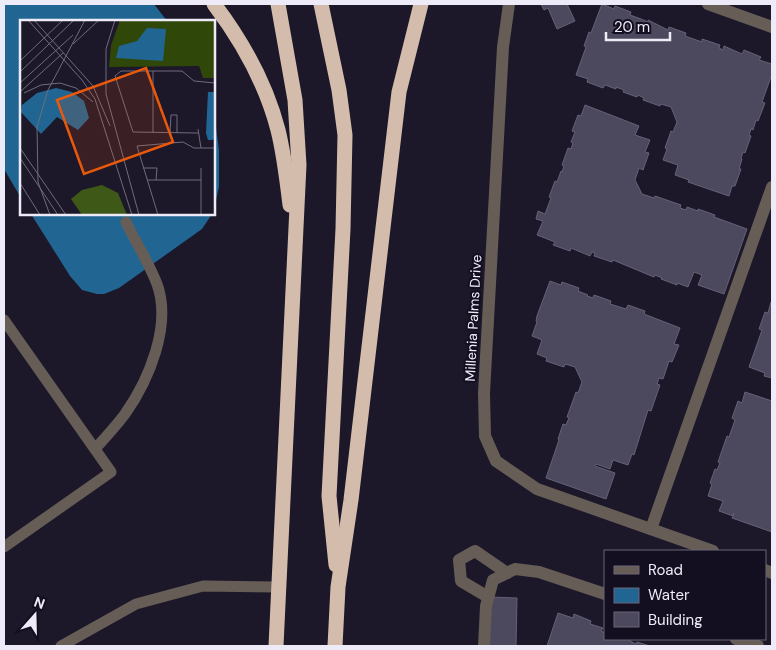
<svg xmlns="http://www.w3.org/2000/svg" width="776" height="650" viewBox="0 0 776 650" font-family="'DM Sans',sans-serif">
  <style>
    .water { fill: #216692 }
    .building { fill: #4c485d; stroke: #666177 }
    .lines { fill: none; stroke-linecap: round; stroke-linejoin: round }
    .lane { stroke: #665d57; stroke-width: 11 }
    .street { stroke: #665d57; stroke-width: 12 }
    .highway { stroke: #d3bcab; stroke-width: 15 }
    .labels { text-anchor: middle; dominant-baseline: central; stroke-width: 4; stroke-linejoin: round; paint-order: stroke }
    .street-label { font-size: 14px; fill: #eeebf8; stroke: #130e20 }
    .inset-road { fill: none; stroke: #706c7c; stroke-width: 1 }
    .view { fill: #e8590c; fill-opacity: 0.15; stroke: #e8590c; stroke-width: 2.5 }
    .inset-edge { fill: none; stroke: #eeebf8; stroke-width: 2.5 }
  </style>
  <rect width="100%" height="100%" fill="#1c1729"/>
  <g class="water">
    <polygon points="4,4 154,4 167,21 21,21 21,198 4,169"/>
    <polygon points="214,113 219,150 219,187 214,209"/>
    <polygon points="31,214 212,214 202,229 119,288 104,294 97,294 82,290 70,276"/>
  </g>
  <g class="building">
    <polygon points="541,4 567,4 575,21 557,29 548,8 544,10"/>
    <polygon points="602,4 614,9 615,6 631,12 630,15 641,19 648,22 648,20 668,30 669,27 686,33 685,36 702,42 702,39 720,45 719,48 723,50 724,46 742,54 744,50 761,57 759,60 772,64 772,74 762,102 765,103 758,121 756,120 753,130 751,129 749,135 751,136 745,153 743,152 741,158 742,159 739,169 741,169 735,186 732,186 729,196 688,182 689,180 675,175 678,165 663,160 667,149 665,148 671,131 673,132 677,122 671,107 661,104 660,106 643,100 644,98 638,95 637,97 623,92 624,90 616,87 616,89 605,85 603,88 587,82 588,79 576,75 586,47 584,46 589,32 591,33"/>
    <polygon points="585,105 639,126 635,135 650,140 645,152 649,153 643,170 639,168 635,180 642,194 654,198 655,196 681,205 680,208 686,210 687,207 698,211 698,209 715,215 714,217 747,229 724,294 698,285 702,275 694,272 688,287 677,283 677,285 661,279 662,278 655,275 654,277 613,260 612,262 594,256 595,253 592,252 590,256 571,248 570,251 553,245 555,242 537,235 543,221 536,219 538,211 545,214 551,198 549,197 555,181 557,182 561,171 562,172 564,166 562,165 568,148 571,149 573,143 571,142 575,132 572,131 578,115 581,116"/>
    <polygon points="550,281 561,285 562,282 579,288 578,291 588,295 587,296 593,298 594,295 611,301 610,304 626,309 628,305 645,311 644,314 680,328 674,344 679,345 672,362 669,361 663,379 659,378 657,384 660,385 651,411 648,410 634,455 632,454 628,465 613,460 610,469 596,464 595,466 615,473 606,499 546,478 559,440 558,439 563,424 566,425 569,418 567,417 576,392 578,393 582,382 575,367 565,364 564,367 546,361 547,358 537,354 542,340 532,336 537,322 536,321 537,316"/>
    <polygon points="771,302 772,302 772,378 764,376 765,373 749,367 762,330 759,329 765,312 768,313"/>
    <polygon points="745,392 772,401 772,532 732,518 734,513 733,516 719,511 723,501 708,496 712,484 710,483 715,469 717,470 720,463 718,462 727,436 729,437 735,420 732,418 738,401 742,403"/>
    <polygon points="490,597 517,598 516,646 488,646"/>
    <polygon points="558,613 573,618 574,614 591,621 590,624 603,628 601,631 605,633 605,639 630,639 630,641 636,644 637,642 650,646 547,646"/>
  </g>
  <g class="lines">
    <g class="lane">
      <polyline points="4,320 111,472 4,547"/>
      <path d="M95,449C105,438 116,426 125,414C149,380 172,325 157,284C149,263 136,243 126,222"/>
      <polyline points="61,646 136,604 203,586 279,587"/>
    </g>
    <g class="street">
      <polyline points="509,4 503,47 484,393 485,436 496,461 537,489 713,551"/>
      <polyline points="708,4 772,27"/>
      <polyline points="651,529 772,187"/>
      <polyline points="765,570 772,573"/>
      <polyline points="488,597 461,581 459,560 475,551 507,573"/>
      <polyline points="736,639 758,646"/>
      <polyline points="484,646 486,606 493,580 515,569 539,572 605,594"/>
    </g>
    <g class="highway">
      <path d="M214,4C242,41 266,84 278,130C284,154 287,180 290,205"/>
      <polyline points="321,4 339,90 345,135 343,229 329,496 336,565"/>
      <polyline points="276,646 299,165 295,100 278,4"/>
      <polyline points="335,646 338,587 351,500 399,92 421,4"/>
    </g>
  </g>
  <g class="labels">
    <g class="street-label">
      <text transform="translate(473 318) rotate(-87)">Millenia Palms Drive</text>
    </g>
  </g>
  <g transform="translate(20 20)">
    <rect width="195" height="195" fill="#1c1729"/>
    <path d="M100,0H195V58H183L179,46L89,47L91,25Z" fill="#2f4709"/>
    <path d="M82,165L98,173L107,195H62L51,179L62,170Z" fill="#3d5817"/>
    <path d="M127,8L146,9L143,41L96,38L99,26L117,21ZM36,68L52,72L64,81L69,98L58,110L37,97L21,114L1,92L2,85L17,73ZM188,72H195V119L192,120H188L186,113Z" fill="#216692"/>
    <path class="inset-road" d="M8,0L62,60L75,79L112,195M14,0L73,66L90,106M95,0L86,29V74L119,195M53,24L79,0M0,41L43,0M133,51V113M0,52L54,0M0,63L53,15M0,72L43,33M4,73L21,65L40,63L56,68L73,82M178,109L181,128M150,113L151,95H157V113M178,113L113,112L95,56L101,51H162L174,61L195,63M0,128L46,195M0,138L38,195M123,148H137L136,160M181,148V195M127,160H181M0,163L20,195M30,195L18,162L17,107L28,70L65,0M138,195L117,126L163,122L174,128H195"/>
    <path class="view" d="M126,48L153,122L64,154L37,80Z"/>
    <rect width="195" height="195" class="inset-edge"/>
  </g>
  <rect width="776" height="650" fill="none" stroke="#eeebf8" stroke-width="10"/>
  <rect x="604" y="550" width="162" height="90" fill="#130e20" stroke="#6b6676"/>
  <rect x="614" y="566" width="25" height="8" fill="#665d57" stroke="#6b6676"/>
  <text x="648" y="575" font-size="15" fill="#eeebf8">Road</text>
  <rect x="614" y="588" width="25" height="15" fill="#216692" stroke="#6b6676"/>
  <text x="648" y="600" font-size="15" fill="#eeebf8">Water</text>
  <rect x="614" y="612" width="25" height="15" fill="#4c485d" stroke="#6b6676"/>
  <text x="648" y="625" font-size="15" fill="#eeebf8">Building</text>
  <g transform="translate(35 615) rotate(20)" stroke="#130e20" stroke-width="4" paint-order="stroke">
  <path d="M0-4L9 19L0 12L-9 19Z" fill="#eeebf8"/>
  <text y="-8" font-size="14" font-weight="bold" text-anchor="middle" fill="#eeebf8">N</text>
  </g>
  <path d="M606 32v8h64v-8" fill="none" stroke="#eeebf8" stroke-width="2.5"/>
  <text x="614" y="32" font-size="15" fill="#eeebf8" stroke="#130e20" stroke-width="4" paint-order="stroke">20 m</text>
</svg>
